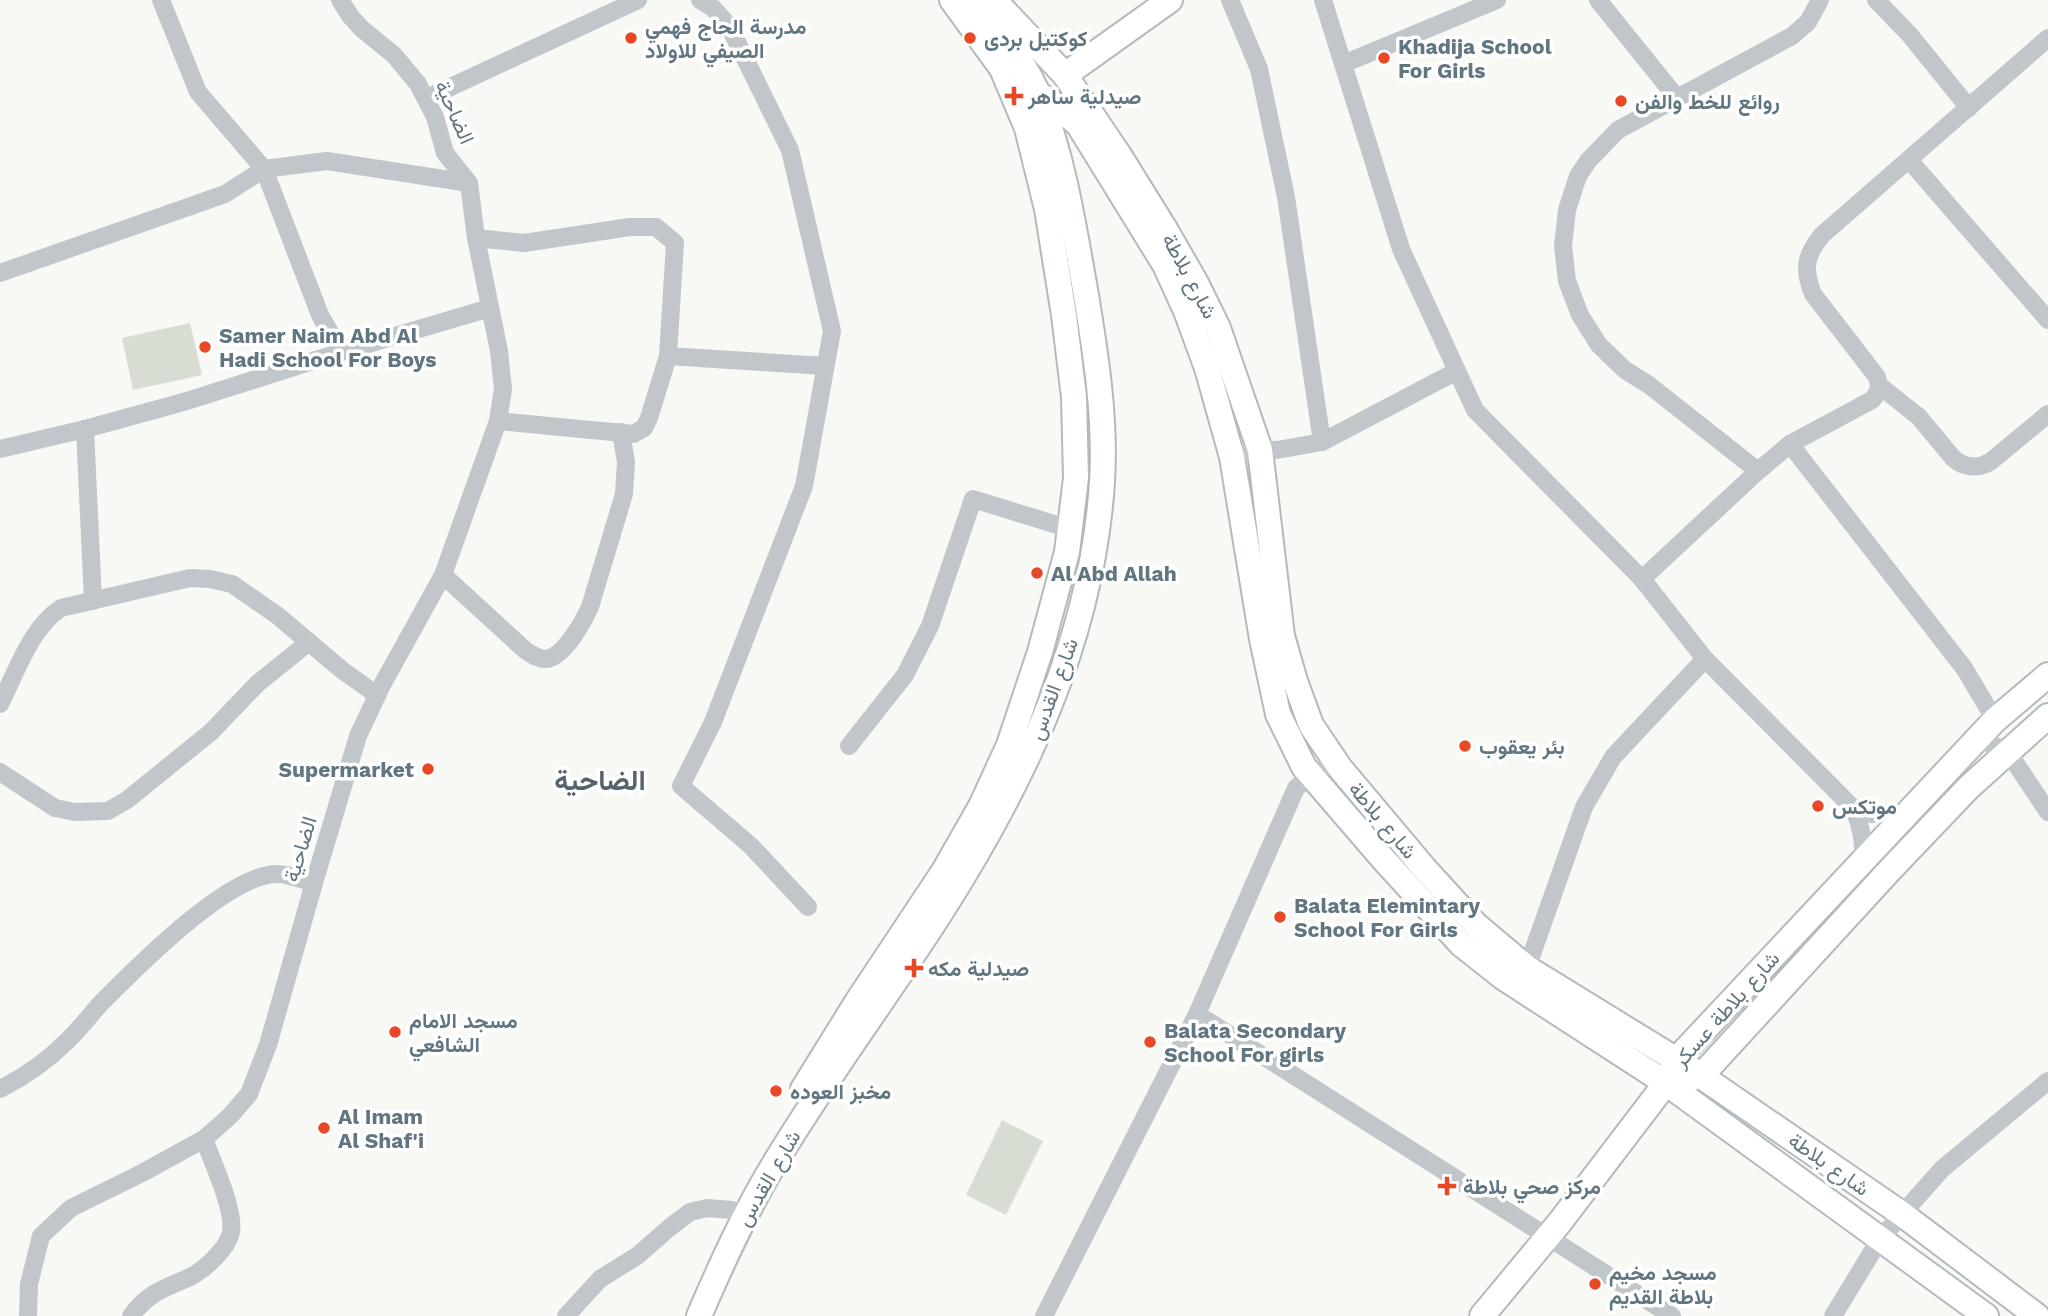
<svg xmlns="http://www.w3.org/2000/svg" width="2048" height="1316" viewBox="0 0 2048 1316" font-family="'Work Sans',Vazirmatn,sans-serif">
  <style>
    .green { fill: #d8ddd4 }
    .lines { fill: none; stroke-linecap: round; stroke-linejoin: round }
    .secondary-casing { stroke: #b3babe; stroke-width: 28 }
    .street { stroke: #c1c6ca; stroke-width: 18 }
    .secondary { stroke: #fff; stroke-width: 24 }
    .poi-dot { fill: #e84826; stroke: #fff; stroke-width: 2.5 }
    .labels { text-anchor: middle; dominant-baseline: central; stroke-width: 7; stroke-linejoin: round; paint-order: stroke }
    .poi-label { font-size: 21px; font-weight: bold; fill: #627681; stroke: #fff; text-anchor: start }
    .street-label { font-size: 21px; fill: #627681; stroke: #fff }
    .district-label { font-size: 28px; font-weight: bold; fill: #55636c; stroke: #fff }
  </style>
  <rect width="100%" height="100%" fill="#f8f8f5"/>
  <g class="green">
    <polygon points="190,323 202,375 133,390 122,338"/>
    <polygon points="1002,1120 1043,1141 1006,1215 966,1195"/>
  </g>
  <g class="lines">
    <defs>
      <g id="secondary">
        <polyline points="952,0 1003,70 1055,105 1078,124 1165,265 1186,311 1207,368 1232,457 1262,639 1278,714 1304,767 1384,860 1461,944 1504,978 1666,1083 1986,1316"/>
        <polyline points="994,0 1065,75 1119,155 1165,229 1196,283 1218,328 1260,450 1282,636 1295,681 1311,725 1340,768 1424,868 1476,925 1527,968 1688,1067 1902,1214 2037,1316"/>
        <polyline points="1065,75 1170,0"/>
        <polyline points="1687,1079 1701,1076 1888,872 1969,787 2048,716"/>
        <polyline points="803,1089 857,1002 944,871 981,806 1009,745 1040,652 1067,552 1076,478 1074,397 1064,315 1047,209 1027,128 1003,71"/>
        <path d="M699,1316C721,1265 744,1214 773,1166C825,1079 886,998 941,912C1024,782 1092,639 1102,482C1106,420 1096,356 1086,295C1074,228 1064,160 1039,97C1026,63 998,30 976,0"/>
        <polyline points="1482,1316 1560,1222 1666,1083 1676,1060 1995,720 2048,675"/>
      </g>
    </defs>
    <use href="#secondary" class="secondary-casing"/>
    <g class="street">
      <polyline points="161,0 198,92 264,169 320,315 341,352"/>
      <polyline points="700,0 713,8 729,26 790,150 832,331 804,486 713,722 681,786 751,846 808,907"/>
      <polyline points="1230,0 1259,69 1286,197 1322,442"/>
      <path d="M1323,0L1401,249L1475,410L1642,579L1705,659L1854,809C1861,827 1864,841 1863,860"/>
      <polyline points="1598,0 1677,98"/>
      <polyline points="1876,0 1909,34 1969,108"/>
      <polyline points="1343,64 1497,0"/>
      <polyline points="427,98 638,0"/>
      <polyline points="1909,160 2048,320"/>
      <polyline points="476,238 524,243 630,227 656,227 675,243 668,356 649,418 644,428 633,434 498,421"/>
      <polyline points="0,273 225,194 264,169 327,161 469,183"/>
      <polyline points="668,356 825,366"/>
      <path d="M1880,386L1919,417L1953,458C1964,468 1977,469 1990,462L2048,414"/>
      <polyline points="85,429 93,601"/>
      <polyline points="1790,444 1964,668 1995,720"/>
      <polyline points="0,449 85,429 187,401 341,352 490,308"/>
      <polyline points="1232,457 1260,450 1277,450 1322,442 1457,371"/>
      <polyline points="1758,471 1649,385 1625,370 1599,345 1580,315 1567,281 1563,246 1567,210 1578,176 1588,161 1618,130 1792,36 1808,22 1820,0"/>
      <path d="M443,575L525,650C531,654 538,659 546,659C564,657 583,622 590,607L624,494L626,462L621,432"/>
      <path d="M1642,579L1758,471L1790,444L1872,400C1879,392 1880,387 1877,377L1813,294C1803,269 1805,256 1822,235L2048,38"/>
      <path d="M0,704C16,673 31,627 61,608L190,578L210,579L232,584L278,616L342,670L377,695"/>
      <polyline points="1978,738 2008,752 2048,812"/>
      <polyline points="849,746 905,675 930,626 973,499 1070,529"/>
      <polyline points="0,772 55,808 75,812 108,811 127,800 211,732 257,684 309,642"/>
      <polyline points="1854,809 1872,814 1908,812"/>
      <polyline points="1527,968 1584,807 1613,757 1705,659"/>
      <polyline points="1197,1014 1672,1316"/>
      <path d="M0,1089C24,1077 47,1061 66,1042C79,1030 90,1015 102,1002C137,967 228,874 277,874C289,874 303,880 314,883"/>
      <polyline points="28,1316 29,1284 41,1236 71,1208 142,1173 204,1139 230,1116 249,1094 268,1045 314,883 358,736 382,685 443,575 498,421 503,389 499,351 476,238 469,183 445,153 435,117 418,84 394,55 362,29 351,17 340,0"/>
      <path d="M131,1316C148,1293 163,1289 188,1278C203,1271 228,1249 231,1232C235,1210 212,1161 204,1139"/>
      <polyline points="566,1316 600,1279 637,1256 669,1228 690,1212 707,1208 732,1210"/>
      <polyline points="1044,1316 1197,1014 1296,788 1311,775 1336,762"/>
      <polyline points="1833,1316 1880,1239 1942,1169 2048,1081"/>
    </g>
    <use href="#secondary" class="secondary"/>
  </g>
  <g class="poi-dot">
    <circle cx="631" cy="38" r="7"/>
    <circle cx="970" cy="38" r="7"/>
    <circle cx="1384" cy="58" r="7"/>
    <path d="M1010.5 85.5h7v7h7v7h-7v7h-7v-7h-7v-7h7z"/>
    <circle cx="1621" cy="101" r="7"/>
    <circle cx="205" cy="347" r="7"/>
    <circle cx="1037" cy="573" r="7"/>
    <circle cx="1465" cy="746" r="7"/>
    <circle cx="428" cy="769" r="7"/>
    <circle cx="1818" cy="806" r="7"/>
    <circle cx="1280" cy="917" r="7"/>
    <path d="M910.5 957.5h7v7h7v7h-7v7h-7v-7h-7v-7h7z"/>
    <circle cx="395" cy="1032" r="7"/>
    <circle cx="1150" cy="1042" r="7"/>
    <circle cx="776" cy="1091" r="7"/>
    <circle cx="324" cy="1128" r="7"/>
    <path d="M1443.5 1175.5h7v7h7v7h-7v7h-7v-7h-7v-7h7z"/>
    <circle cx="1595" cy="1284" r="7"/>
  </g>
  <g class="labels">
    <g class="poi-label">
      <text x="645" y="26">مدرسة الحاج فهمي<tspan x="645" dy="24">الصيفي للاولاد</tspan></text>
      <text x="984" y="38">كوكتيل بردى</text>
      <text x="1398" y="46">Khadija School<tspan x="1398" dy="24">For Girls</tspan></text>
      <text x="1028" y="96">صيدلية ساهر</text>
      <text x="1635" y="101">روائع للخط والفن</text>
      <text x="219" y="335">Samer Naim Abd Al<tspan x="219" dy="24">Hadi School For Boys</tspan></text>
      <text x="1051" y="573">Al Abd Allah</text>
      <text x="1479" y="746">بئر يعقوب</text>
      <text x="414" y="769" text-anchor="end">Supermarket</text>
      <text x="1832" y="806">موتكس</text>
      <text x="1294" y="905">Balata Elemintary<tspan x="1294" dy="24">School For Girls</tspan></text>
      <text x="928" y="968">صيدلية مكه</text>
      <text x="409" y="1020">مسجد الامام<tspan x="409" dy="24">الشافعي</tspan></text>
      <text x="1164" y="1030">Balata Secondary<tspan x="1164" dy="24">School For girls</tspan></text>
      <text x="790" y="1091">مخبز العوده</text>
      <text x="338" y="1116">Al Imam<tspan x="338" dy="24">Al Shaf'i</tspan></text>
      <text x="1463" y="1186">مركز صحي بلاطة</text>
      <text x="1609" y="1272">مسجد مخيم<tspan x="1609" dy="24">بلاطة القديم</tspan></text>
    </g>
    <g class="street-label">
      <text transform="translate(455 112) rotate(66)">الضاحية</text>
      <text transform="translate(1190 276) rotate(62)">شارع بلاطة</text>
      <text transform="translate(1053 689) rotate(-70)">شارع القدس</text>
      <text transform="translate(1383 820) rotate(50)">شارع بلاطة</text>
      <text transform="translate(300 849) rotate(-73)">الضاحية</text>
      <text transform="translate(1726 1009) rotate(-48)">شارع بلاطة عسكر</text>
      <text transform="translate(1829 1164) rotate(35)">شارع بلاطة</text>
      <text transform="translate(768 1178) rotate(-60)">شارع القدس</text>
    </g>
    <g class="district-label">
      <text x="600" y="780">الضاحية</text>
    </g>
  </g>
</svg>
